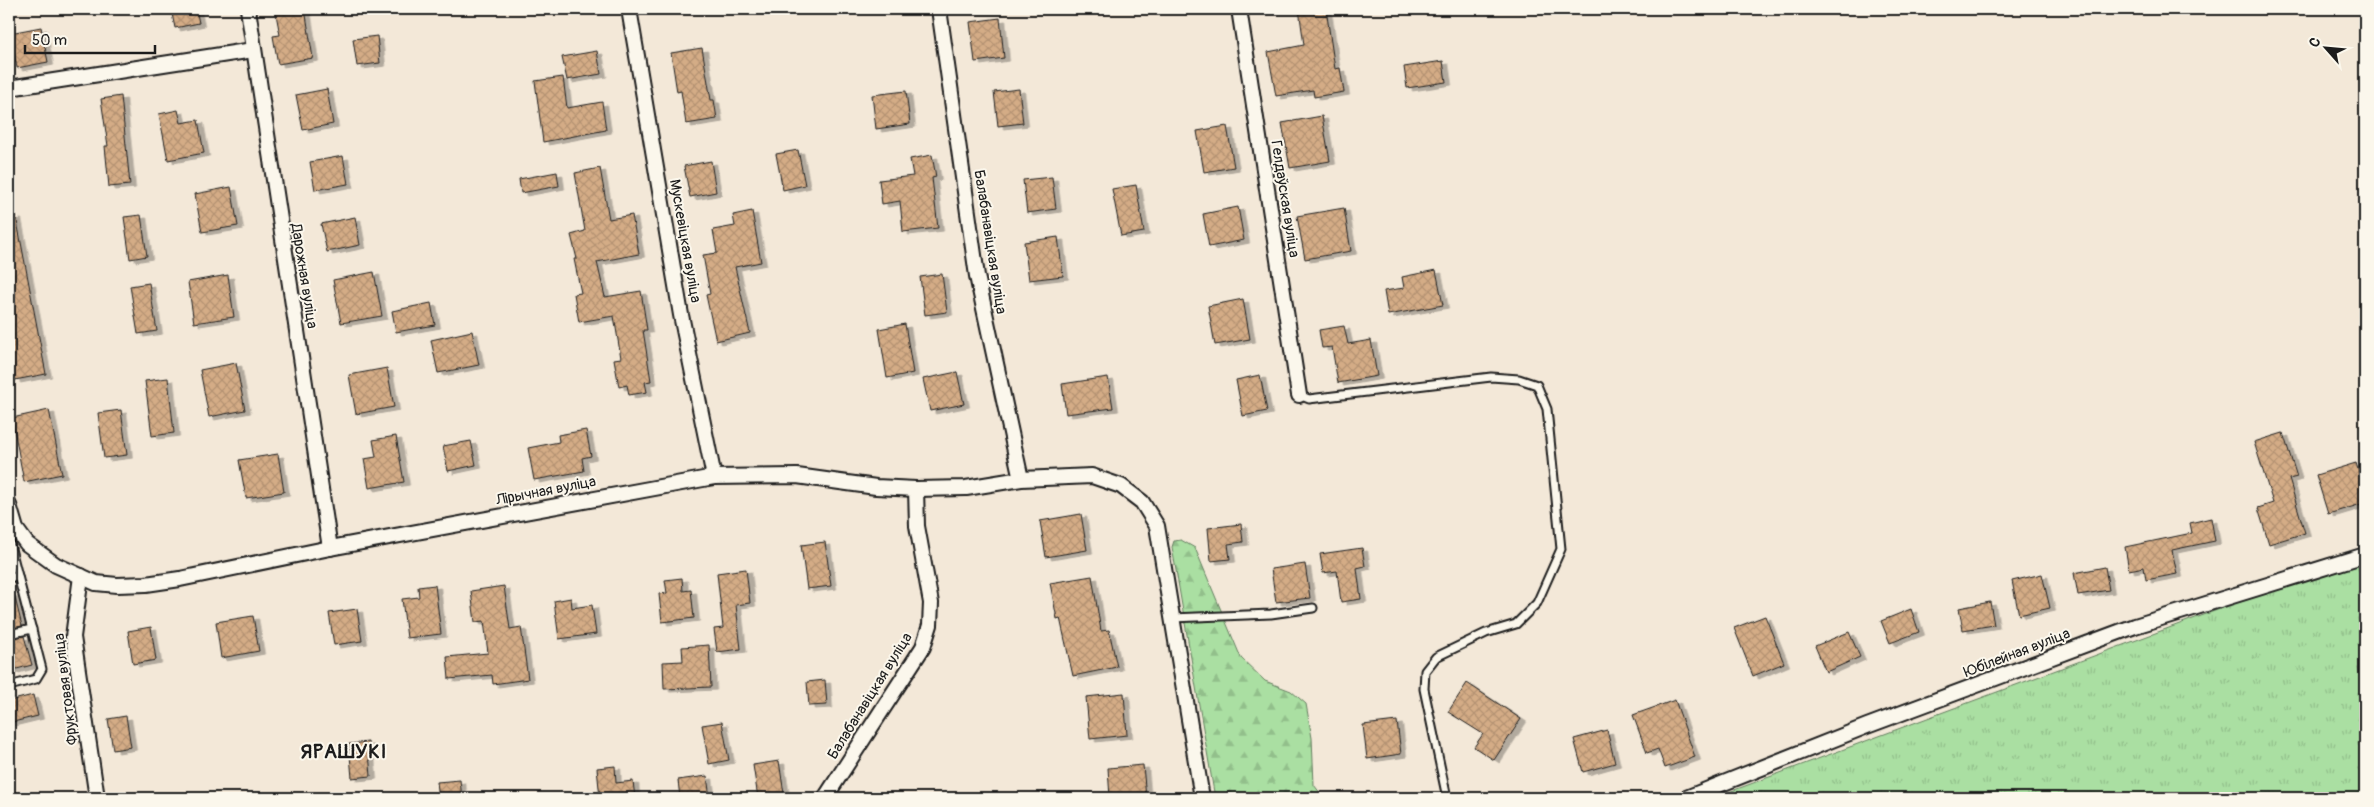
<svg xmlns="http://www.w3.org/2000/svg" width="2374" height="807" viewBox="0 0 2374 807" font-family="Pangolin,sans-serif">
  <style>
    .grass { fill: url(#grass-tufts); stroke: #637e5f }
    .forest { fill: url(#forest-firs); stroke: #637e5f }
    .building { fill: url(#building-cross-hatch); stroke: #1c1c1c; filter: url(#shadow) }
    .lines { fill: none; stroke-linecap: round; stroke-linejoin: round }
    .lane-casing { stroke: #1c1c1c; stroke-width: 11 }
    .street-casing { stroke: #1c1c1c; stroke-width: 18 }
    .lane { stroke: #fbf7ec; stroke-width: 7 }
    .street { stroke: #fbf7ec; stroke-width: 14 }
    .labels { text-anchor: middle; dominant-baseline: central; stroke-width: 4; stroke-linejoin: round; paint-order: stroke }
    .street-label { font-size: 15px; fill: #1c1c1c; stroke: #fbf7ec }
    .district-label { font-size: 20px; font-weight: bold; letter-spacing: 1px; fill: #1c1c1c; stroke: #fbf7ec }
  </style>
  <defs>
    <pattern id="grass-tufts" width="24" height="20" patternUnits="userSpaceOnUse" patternTransform="scale(1.25)"><rect width="24" height="20" fill="#aadfa2"/><path d="M3 7l-1-3M5 7V3M7 7l1-3M15 17l-1-3M17 17v-4M19 17l1-3" fill="none" stroke="#92bf8b"/></pattern>
    <pattern id="forest-firs" width="22" height="20" patternUnits="userSpaceOnUse" patternTransform="scale(1.25)"><rect width="22" height="20" fill="#aadfa2"/><path d="M5 1l3.5 6h-7zM16 11l3.5 6h-7z" fill="#92bf8b"/></pattern>
    <pattern id="building-cross-hatch" width="8" height="8" patternUnits="userSpaceOnUse" patternTransform="scale(1.25)"><rect width="8" height="8" fill="#d4ac86"/><path d="M0 0l8 8M0 8l8-8" fill="none" stroke="#b59373"/></pattern>
    <filter id="shadow"><feDropShadow dx="5.5" dy="3" stdDeviation="0" flood-color="#0004"/></filter>
  </defs>
  <rect width="100%" height="100%" fill="#f3e8d8"/>
  <filter id="ink" filterUnits="userSpaceOnUse"><feTurbulence type="fractalNoise" baseFrequency=".02" numOctaves="2"/><feDisplacementMap in="SourceGraphic" scale="10" xChannelSelector="R" yChannelSelector="G"/><feConvolveMatrix kernelMatrix="1 2 1 2 8 2 1 2 1" color-interpolation-filters="sRGB"/></filter>
  <g filter="url(#ink)">
    <polygon class="grass" points="2365,562 2365,798 1713,798 2268,591"/>
    <polygon class="forest" points="1181,540 1195,548 1241,658 1265,681 1291,691 1306,704 1312,738 1314,785 1324,798 1215,798 1172,547 1174,541"/>
    <g class="building">
      <polygon points="171,9 196,9 199,23 175,28"/>
      <polygon points="275,9 305,9 313,58 278,64 273,36 280,35"/>
      <polygon points="1299,9 1326,9 1335,69 1340,68 1344,92 1314,97 1313,90 1276,96 1268,52 1304,45"/>
      <polygon points="1000,18 1004,58 975,62 970,22"/>
      <polygon points="41,27 48,62 17,68 10,33"/>
      <polygon points="377,36 380,63 357,66 353,39"/>
      <polygon points="702,48 711,100 714,100 717,119 686,124 681,91 677,92 671,53"/>
      <polygon points="597,51 601,74 567,80 562,57"/>
      <polygon points="1443,61 1446,82 1407,88 1404,67"/>
      <polygon points="563,77 567,108 602,102 606,130 543,142 535,81"/>
      <polygon points="327,89 333,124 303,130 296,95"/>
      <polygon points="1019,89 1023,123 998,126 994,92"/>
      <polygon points="906,91 910,124 876,129 872,95"/>
      <polygon points="121,96 130,185 109,187 105,146 108,146 101,99"/>
      <polygon points="178,110 181,123 198,120 204,153 168,160 159,114"/>
      <polygon points="1322,116 1330,161 1290,168 1282,123"/>
      <polygon points="1227,126 1234,167 1204,172 1197,131"/>
      <polygon points="798,150 805,185 783,190 776,154"/>
      <polygon points="932,155 936,177 932,178 938,228 903,232 900,201 882,204 879,180 913,176 910,159"/>
      <polygon points="343,156 348,184 315,190 310,162"/>
      <polygon points="711,161 716,192 690,197 684,166"/>
      <polygon points="600,168 609,219 632,215 639,254 597,262 605,297 641,291 647,330 643,330 651,381 645,382 647,392 629,395 627,385 619,387 614,359 621,358 614,316 579,322 574,294 581,293 574,259 577,259 571,235 585,231 575,173"/>
      <polygon points="557,172 559,186 521,193 519,179"/>
      <polygon points="1052,177 1056,209 1027,213 1023,180"/>
      <polygon points="1136,185 1144,232 1121,236 1112,189"/>
      <polygon points="231,187 238,226 202,232 195,194"/>
      <polygon points="1238,207 1244,240 1209,247 1203,214"/>
      <polygon points="1344,208 1351,251 1305,259 1297,216"/>
      <polygon points="752,211 761,262 735,267 750,333 716,341 706,295 710,294 703,255 717,253 713,230 735,226 733,215"/>
      <polygon points="141,215 147,256 130,259 124,217"/>
      <polygon points="16,216 46,374 15,380 9,349 9,217"/>
      <polygon points="355,217 360,245 327,252 321,224"/>
      <polygon points="1058,237 1063,276 1029,280 1024,242"/>
      <polygon points="1436,270 1443,305 1388,315 1384,291 1404,288 1402,277"/>
      <polygon points="374,272 382,316 341,323 333,280"/>
      <polygon points="942,274 947,312 925,315 920,277"/>
      <polygon points="228,275 234,317 194,323 188,282"/>
      <polygon points="149,283 157,331 138,334 130,286"/>
      <polygon points="1243,299 1250,339 1215,345 1208,306"/>
      <polygon points="431,303 435,325 396,332 392,311"/>
      <polygon points="905,324 913,373 887,378 879,329"/>
      <polygon points="1344,326 1348,344 1371,340 1377,376 1338,383 1332,347 1322,348 1319,330"/>
      <polygon points="472,331 479,365 438,373 431,340"/>
      <polygon points="236,363 245,410 209,417 200,370"/>
      <polygon points="387,368 394,407 356,414 349,375"/>
      <polygon points="957,372 964,404 930,411 923,379"/>
      <polygon points="1260,375 1267,411 1243,416 1236,380"/>
      <polygon points="1108,377 1113,408 1066,414 1062,384"/>
      <polygon points="168,378 174,433 152,436 145,381"/>
      <polygon points="49,410 62,474 24,482 12,418"/>
      <polygon points="121,410 127,455 104,458 98,413"/>
      <polygon points="586,430 591,456 582,458 584,471 534,480 528,448 559,442 558,435"/>
      <polygon points="2283,433 2297,477 2289,479 2305,533 2269,544 2258,508 2273,503 2254,442"/>
      <polygon points="396,436 404,482 369,488 364,459 376,457 373,440"/>
      <polygon points="471,441 476,465 448,471 443,446"/>
      <polygon points="278,454 284,492 246,498 239,460"/>
      <polygon points="2356,463 2365,492 2365,503 2328,514 2316,475"/>
      <polygon points="1081,514 1087,550 1046,557 1040,521"/>
      <polygon points="2211,518 2215,541 2172,550 2177,574 2146,580 2144,567 2129,570 2125,547 2192,533 2190,523"/>
      <polygon points="1241,524 1243,542 1228,544 1230,559 1211,561 1208,528"/>
      <polygon points="825,542 831,586 807,589 801,545"/>
      <polygon points="1362,548 1365,566 1357,568 1361,599 1341,602 1337,571 1323,573 1320,554"/>
      <polygon points="1305,564 1310,598 1276,602 1271,569"/>
      <polygon points="2105,567 2109,590 2078,595 2074,573"/>
      <polygon points="746,569 750,603 736,605 741,649 717,652 714,629 723,628 717,573"/>
      <polygon points="2042,574 2050,608 2019,615 2012,581"/>
      <polygon points="1092,576 1101,631 1109,630 1117,667 1073,676 1060,618 1057,619 1050,583"/>
      <polygon points="682,578 683,591 691,590 694,618 662,622 659,594 667,593 665,580"/>
      <polygon points="435,585 441,634 407,638 402,599 419,597 418,587"/>
      <polygon points="504,586 510,629 521,627 528,679 493,684 492,675 449,679 447,657 488,653 484,621 475,622 471,591"/>
      <polygon points="9,594 14,594 22,626 9,629"/>
      <polygon points="571,598 572,608 592,605 596,634 559,639 554,601"/>
      <polygon points="1990,602 1994,625 1963,630 1959,608"/>
      <polygon points="357,609 362,641 334,645 329,613"/>
      <polygon points="1911,609 1919,632 1890,643 1881,621"/>
      <polygon points="253,616 259,651 221,658 216,622"/>
      <polygon points="1765,616 1784,663 1753,676 1734,628"/>
      <polygon points="151,627 156,660 133,664 128,631"/>
      <polygon points="1849,632 1860,657 1826,672 1815,646"/>
      <polygon points="24,636 32,665 9,671 9,639"/>
      <polygon points="709,645 711,687 664,689 663,662 683,661 682,647"/>
      <polygon points="825,680 827,705 809,706 807,682"/>
      <polygon points="1467,683 1521,719 1494,760 1474,747 1483,734 1448,712"/>
      <polygon points="1124,693 1127,735 1090,739 1086,697"/>
      <polygon points="33,695 38,716 9,723 9,701"/>
      <polygon points="1675,700 1695,757 1665,768 1658,749 1647,753 1633,715"/>
      <polygon points="126,716 131,747 113,750 108,719"/>
      <polygon points="1397,721 1401,754 1367,759 1363,725"/>
      <polygon points="722,722 729,760 709,764 702,725"/>
      <polygon points="1607,730 1615,763 1583,772 1574,739"/>
      <polygon points="368,742 371,776 352,778 349,744"/>
      <polygon points="779,761 784,794 758,798 753,765"/>
      <polygon points="1143,765 1146,798 1110,798 1108,768"/>
      <polygon points="615,766 616,783 633,781 635,798 600,798 597,768"/>
      <polygon points="707,776 710,798 680,798 678,780"/>
      <polygon points="460,780 462,798 439,798 437,782"/>
    </g>
    <g class="lines">
      <defs>
        <g id="lane">
          <polyline points="1299,395 1309,399 1491,377 1519,379 1537,385 1547,409 1561,549 1537,603 1516,624 1486,633 1436,657 1425,671 1424,689 1447,798"/>
          <polyline points="9,541 42,669 36,679 9,686"/>
          <polyline points="9,578 18,576"/>
          <polyline points="1172,618 1271,614 1313,608"/>
          <polyline points="9,634 32,629"/>
        </g>
        <g id="street">
          <polyline points="248,9 330,548"/>
          <polyline points="629,9 681,315 714,477"/>
          <polyline points="939,9 977,276 1021,479"/>
          <polyline points="1239,9 1299,395"/>
          <polyline points="9,88 253,50"/>
          <polyline points="9,505 16,529 27,544 56,565 96,583 117,585 146,584 180,579 330,548 714,477 797,476 876,487 916,489 966,488 1021,479 1092,476 1121,486 1142,502 1157,526 1202,798"/>
          <polyline points="81,576 73,637 97,798"/>
          <polyline points="825,798 923,647 930,625 931,603 917,526 916,489"/>
          <polyline points="1686,798 1867,726 2135,626 2365,555"/>
        </g>
      </defs>
      <use href="#lane" class="lane-casing"/>
      <use href="#street" class="street-casing"/>
      <use href="#lane" class="lane"/>
      <use href="#street" class="street"/>
    </g>
  </g>
  <g class="labels">
    <g class="street-label">
      <text transform="translate(1285 199) rotate(81)">Гелдаўская вуліца</text>
      <text transform="translate(685 241) rotate(80)">Мускевіцкая вуліца</text>
      <text transform="translate(990 242) rotate(81)">Балабанавіцкая вуліца</text>
      <text transform="translate(304 276) rotate(81)">Дарожная вуліца</text>
      <text transform="translate(546 491) rotate(-11)">Лірычная вуліца</text>
      <text transform="translate(2017 653) rotate(-21)">Юбілейная вуліца</text>
      <text transform="translate(66 689) rotate(-97)">Фруктовая вуліца</text>
      <text transform="translate(870 696) rotate(-58)">Балабанавіцкая вуліца</text>
    </g>
    <g class="district-label">
      <text x="344" y="751">ЯРАШУКІ</text>
    </g>
  </g>
  <rect width="2374" height="807" fill="none" stroke="#fbf7ec" stroke-width="30"/>
  <rect x="15" y="15" width="2344" height="777" fill="none" stroke="#1c1c1c" stroke-width="2" filter="url(#ink)"/>
  <g transform="translate(2326 48) rotate(297)" stroke="#fbf7ec" stroke-width="4" paint-order="stroke">
  <path d="M0-4L9 19L0 12L-9 19Z" fill="#1c1c1c"/>
  <text y="-8" font-size="14" font-weight="bold" text-anchor="middle" fill="#1c1c1c">С</text>
  </g>
  <path d="M25 45v8h130v-8" fill="none" stroke="#1c1c1c" stroke-width="2.5"/>
  <text x="32" y="45" font-size="15" fill="#1c1c1c" stroke="#fbf7ec" stroke-width="4" paint-order="stroke">50 m</text>
</svg>
